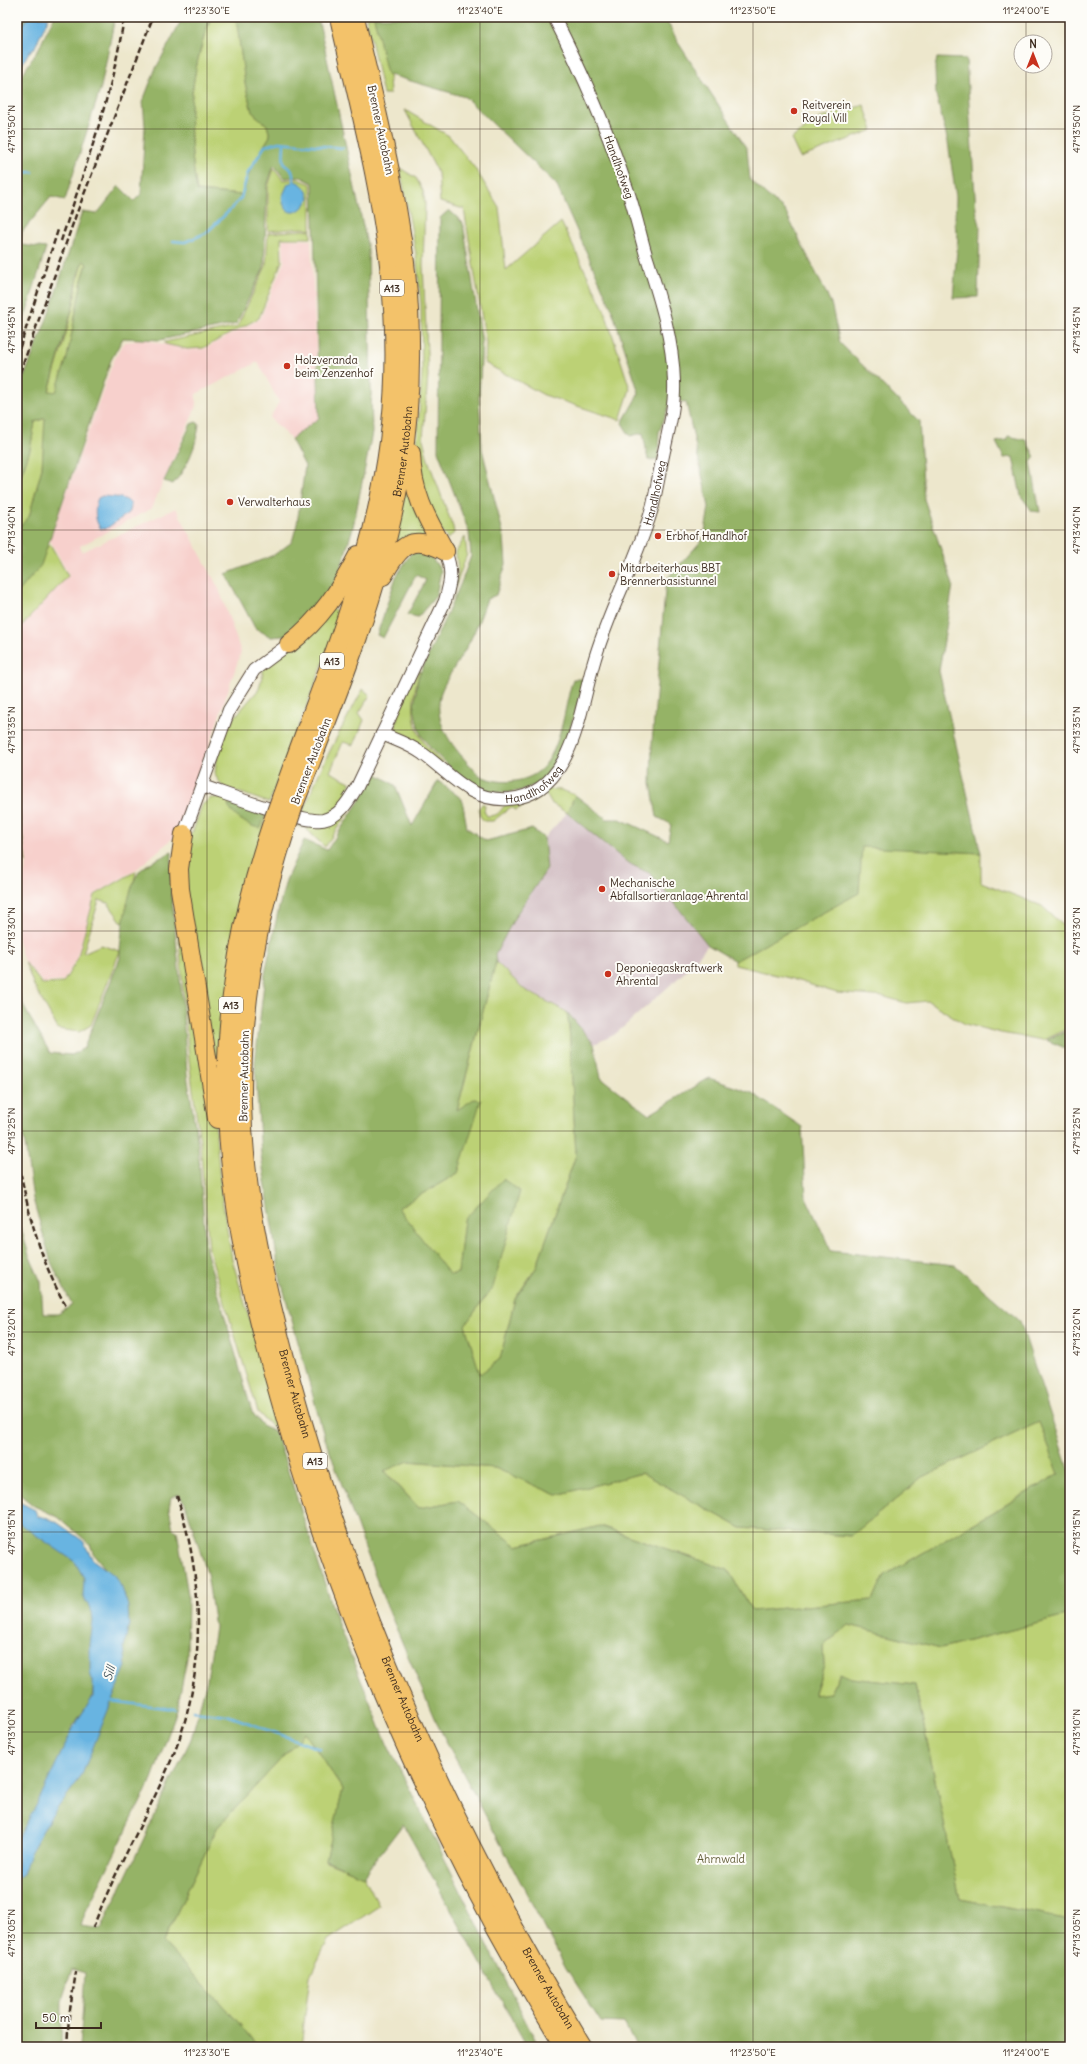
<svg xmlns="http://www.w3.org/2000/svg" width="1087" height="2064" viewBox="0 0 1087 2064" font-family="Delius,sans-serif">
  <style>
    .built { fill: #f7d0cc }
    .industrial { fill: #d2bec3 }
    .green { fill: #bcd175; stroke: #7c7e4a }
    .forest { fill: #95b366; stroke: #686e42; fill-rule: evenodd }
    .water { fill: #67b4e1; stroke: #516f80 }
    .lines { fill: none; stroke-linecap: round; stroke-linejoin: round }
    .stream { stroke: #67b4e1; stroke-width: 2.5 }
    .minor-casing { stroke: #564638; stroke-width: 14 }
    .highway-casing { stroke: #564638; stroke-width: 20 }
    .minor { stroke: #fff; stroke-width: 12 }
    .highway { stroke: #f3c26a; stroke-width: 18 }
    .rail { stroke: #3b2a1e; stroke-width: 2.5; stroke-dasharray: 6 3; stroke-linecap: butt }
    .highway-bridge-casing { stroke: #564638; stroke-width: 20; stroke-linecap: butt }
    .highway-bridge { stroke: #f3c26a; stroke-width: 18 }
    .ticks { fill: none; stroke: #3b2a1e; stroke-width: 1; stroke-opacity: 0.45 }
    .poi-dot { fill: #c8321e; stroke: #fdfcf7; stroke-width: 1.5 }
    .labels { text-anchor: middle; dominant-baseline: central; stroke-width: 4; stroke-linejoin: round; paint-order: stroke }
    .shield { fill: #fdfcf7; stroke: #75695f; stroke-width: 1 }
    .shield-label { font-size: 10px; font-weight: bold; fill: #3b2a1e }
    .poi-label { font-size: 11px; fill: #3b2a1e; stroke: #fdfcf7; text-anchor: start }
    .street-label { font-size: 11px; fill: #3b2a1e; stroke: #fdfcf7 }
    .park-label { font-size: 11px; fill: #625c38; stroke: #fdfcf7 }
    .water-label { font-size: 12px; font-style: italic; fill: #4a5a62; stroke: #fdfcf7 }
    .neatline { fill: none; stroke: #3b2a1e; stroke-width: 1.5 }
    .ticks-label { font-size: 10px; text-anchor: middle; fill: #3b2a1e }
  </style>
  <rect width="100%" height="100%" fill="#fdfcf7"/>
  <filter id="ink" filterUnits="userSpaceOnUse"><feTurbulence type="fractalNoise" baseFrequency=".025" numOctaves="2"/><feDisplacementMap in="SourceGraphic" scale="8" xChannelSelector="R" yChannelSelector="G"/><feConvolveMatrix kernelMatrix="1 2 1 2 8 2 1 2 1" color-interpolation-filters="sRGB"/></filter>
  <filter id="wash" filterUnits="userSpaceOnUse"><feTurbulence type="fractalNoise" baseFrequency=".012" numOctaves="4" result="noise"/><feDisplacementMap in="SourceGraphic" scale="16" xChannelSelector="R" yChannelSelector="G"/><feGaussianBlur stdDeviation="0.9" result="paint"/><feColorMatrix in="noise" values="0 0 0 0 0 0 0 0 0 0 0 0 0 0 0 0 0 1.4 0 .05"/><feComposite in="paint" operator="in"/></filter>
  <g filter="url(#wash)">
    <rect width="100%" height="100%" fill="#ede7cc"/>
    <polygon class="built" points="283,239 311,240 319,418 291,439 270,418 279,402 258,362 196,394 196,407 151,509 80,546 82,552 176,508 219,589 241,652 180,832 138,868 95,894 76,959 63,981 43,983 23,959 17,937 17,902 27,863 17,795 17,632 69,575 50,540 113,362 124,342 146,340 188,350 204,349 260,319 284,262"/>
    <polygon class="industrial" points="567,813 628,863 651,874 708,945 686,971 628,1023 614,1035 594,1044 567,1012 525,990 496,962 494,955 516,915 547,869 544,838"/>
    <g class="green">
      <path d="M211,17H236L245,83L252,112L267,125L270,136L251,167L242,195L197,191C186,128 188,78 211,17Z"/>
      <polygon points="366,17 377,17 389,75 390,94 383,94"/>
      <polygon points="864,105 873,130 800,158 791,139 818,119"/>
      <polygon points="405,110 449,136 474,167 499,207 506,270 561,222 604,309 630,389 620,420 544,395 485,363 486,343 464,209 440,202 438,173"/>
      <polygon points="274,168 283,180 298,179 311,184 311,230 303,228 268,231 268,187"/>
      <polygon points="400,168 416,178 423,191 425,203 423,265 428,375 423,439 428,460 453,527 454,533 448,539 428,514 416,457 422,372 421,303 416,254"/>
      <polygon points="303,230 311,231 311,238 281,238 282,261 259,318 203,348 187,349 165,344 165,342 237,327 266,266 268,233"/>
      <path d="M83,261L87,263L82,280L67,358L56,393L49,391C58,362 67,332 74,303C77,288 77,276 83,261Z"/>
      <polygon points="46,418 42,468 29,517 17,529 17,486 30,450 35,422"/>
      <polygon points="408,465 437,543 391,553"/>
      <polygon points="465,537 467,554 452,597 458,572 456,552"/>
      <polygon points="50,544 68,576 17,631 17,585 22,574"/>
      <polygon points="331,608 342,614 269,803 222,786 215,775 216,763 225,732 233,719 259,689 264,668"/>
      <path d="M418,671H420C413,691 410,717 420,736C427,749 439,759 449,770L396,733C395,710 408,690 418,671Z"/>
      <path d="M363,689L370,695L359,713L364,720L354,745L343,742L330,772L350,782L349,793L358,797L325,847L305,828L298,827C314,778 338,734 363,689Z"/>
      <path d="M545,789L561,790L575,795L567,813L551,803L546,794L516,810L511,807L493,821H484L480,816L479,808L483,803L485,806L484,811L487,816C503,816 499,808 509,802C519,795 534,793 545,789Z"/>
      <path d="M17,798L18,802L26,863C15,845 17,818 17,798Z"/>
      <polygon points="211,798 222,798 267,811 215,1123 221,1192 232,1259 280,1424 271,1426 258,1412 209,1250 200,1143 189,1060 173,867 188,836 193,831 202,805"/>
      <polygon points="861,846 981,853 981,882 1042,906 1070,932 1070,1028 1043,1040 1001,1033 965,1024 928,1001 906,1003 885,997 837,993 789,978 735,965 735,961 858,893"/>
      <polygon points="136,871 126,922 121,921 108,903 99,900 83,953 101,945 120,951 91,1025 79,1032 58,1029 34,986 25,962 42,984 63,983 77,960 95,895"/>
      <polygon points="496,962 525,990 567,1012 569,1025 576,1155 536,1268 515,1299 500,1359 480,1375 465,1325 493,1287 464,1220 458,1273 449,1275 398,1208 458,1173 474,1099 457,1111"/>
      <polygon points="1039,1422 1059,1474 885,1575 872,1600 752,1611 728,1570 600,1526 517,1546 458,1501 419,1508 384,1470 408,1461 495,1468 557,1495 642,1473 741,1528 851,1536 923,1477"/>
      <polygon points="1070,1615 1070,1920 960,1899 915,1685 851,1678 840,1673 830,1693 814,1696 824,1666 823,1646 849,1625 941,1648"/>
      <polygon points="305,1733 343,1789 326,1861 364,1876 379,1906 328,1940 310,1976 301,2047 258,2047 238,2022 163,1942 217,1828"/>
    </g>
    <g class="forest">
      <polygon points="21,17 28,17 17,36 17,22"/>
      <polygon points="54,17 115,17 101,87 65,200 51,197 22,232 21,245 46,248 17,343 17,83 39,48"/>
      <path d="M183,17H211C188,78 186,128 197,191L242,195L251,167L270,136L267,125L252,112L245,83L236,17H318L368,249L372,433L353,527L333,596L294,635L271,637L255,628L226,574L274,555L292,542L297,524L305,466L291,439L319,418L313,183L301,177L284,178L274,165L267,186L264,268L236,324L160,340L123,338L111,360L41,565L17,594V529L29,517L42,468L45,418L35,422L30,450L17,486V395L48,316L82,212L97,214L119,186L134,201L141,194L145,126L143,101L155,70ZM83,261L87,264L82,280L67,358L56,392L49,391L74,302L77,277Z"/>
      <polygon points="374,17 665,17 679,44 747,149 750,180 785,211 831,303 840,343 919,421 924,499 953,585 939,671 981,853 862,847 859,893 735,961 708,945 651,874 628,863 567,813 575,795 607,819 620,819 668,841 671,824 657,817 651,783 652,742 666,580 704,538 709,507 686,402 671,401 659,432 658,459 648,460 643,433 630,436 622,423 639,393 611,307 556,184 465,97 387,74"/>
      <polygon points="937,58 966,59 976,210 980,225 978,297 953,298 958,237 955,225 956,197 948,142 936,95 935,68"/>
      <path d="M449,210L463,223L482,342L479,398L482,449L504,537L506,564L496,595L487,599C482,613 477,627 470,641C463,655 442,684 440,696C434,722 451,745 468,763C472,767 476,773 481,776C501,786 531,783 545,765C563,741 564,707 573,679H585L563,753L554,769L540,783L519,791L503,793L481,790L466,782L432,750L421,735L417,722L414,708L418,678L461,583L471,556L469,532L438,451L440,218Z"/>
      <path d="M196,422L199,424C197,445 187,468 173,484L164,481L191,424Z"/>
      <polygon points="1008,436 1026,440 1035,457 1031,462 1040,512 1032,511 1021,496 1013,457 1004,458 996,442 1006,440"/>
      <polygon points="422,552 430,556 441,570 436,596 418,617 407,615 426,580 416,575 383,638 377,635 396,577 411,553"/>
      <path d="M377,774L395,785L412,826L438,781L462,799L467,828L486,841L532,829L544,838L547,869L516,915L495,955L496,962L457,1110L474,1099L481,1100L458,1173L398,1208L450,1275L458,1273L464,1220L503,1179L520,1191L493,1287L465,1325L480,1374L500,1359L515,1299L536,1268L576,1155L569,1025L567,1012L594,1044L601,1078L649,1115L709,1078L752,1093L802,1127L806,1197L831,1251L955,1265L1020,1321L1070,1475V1615L941,1648L849,1625L823,1646L824,1666L814,1695L830,1693L840,1673L851,1678L915,1685L960,1899L1070,1920V2042L1066,2047H637L624,2023L601,2022L566,1968L434,1718L383,1597L324,1436L280,1277L261,1155L255,1063L265,974L277,916L286,880L304,840L327,850ZM1039,1422L1059,1474L885,1575L872,1600L752,1611L728,1570L600,1526L517,1546L458,1501L419,1508L384,1471L409,1461L495,1468L557,1495L642,1473L741,1528L851,1536L923,1477Z"/>
      <path d="M228,804L240,805L265,815L261,828C250,828 229,814 228,804Z"/>
      <path d="M172,852L171,890L182,999L187,1074L198,1145L206,1250L252,1412L263,1426L275,1431L338,1624L388,1746L539,2047H524V2041L403,1824L363,1876L326,1860L343,1789L305,1733L217,1828L163,1942L238,2022L258,2047H80L85,1973L72,1969L62,2000L61,2047H17V1860L87,1760L108,1572L93,1553L90,1544L58,1517L34,1506L17,1492V1215L29,1255L41,1282L43,1314H58L72,1305L51,1262L33,1199L25,1144L17,1113V988L25,1009L50,1053L72,1055L84,1048L120,958C119,941 128,884 140,871C145,864 164,856 172,852ZM179,1494L185,1503L207,1573L215,1627L207,1680L191,1739L101,1929L81,1926L85,1913L152,1779L177,1710L187,1658L188,1594L177,1531L173,1529L169,1508L171,1497Z"/>
      <polygon points="1070,1030 1070,1050 1046,1040"/>
      <polygon points="17,1517 76,1557 90,1588 100,1652 91,1702 72,1726 68,1755 17,1845"/>
    </g>
    <g class="water">
      <polygon points="28,17 49,17 34,49 29,52 17,74 17,36"/>
      <path d="M294,181C303,183 307,189 309,198C301,215 284,219 282,197L288,184Z"/>
      <path d="M102,496C112,497 138,496 129,513L107,528L101,529C94,521 94,507 98,498Z"/>
      <polygon points="17,1501 35,1510 37,1516 55,1521 83,1541 93,1560 114,1575 122,1588 128,1606 129,1625 124,1647 126,1666 81,1777 50,1818 30,1853 23,1874 17,1878 17,1840 36,1806 75,1724 93,1697 93,1682 90,1673 90,1644 93,1621 92,1612 83,1596 84,1578 75,1562 17,1522"/>
    </g>
    <g class="lines">
      <g class="stream">
        <path d="M284,143C284,154 280,165 292,170L294,181"/>
        <polyline points="17,173 33,172"/>
        <polyline points="173,241 185,242 206,233 229,211 241,198 248,172 265,146 279,142 343,148"/>
        <polyline points="110,1701 175,1709"/>
        <polyline points="193,1711 227,1715 320,1749"/>
      </g>
    </g>
  </g>
  <g filter="url(#ink)">
    <g class="lines">
      <defs>
        <g id="minor">
          <path id="s1" d="M382,734C396,740 411,745 423,754C451,774 470,802 509,799C572,794 579,713 593,665C608,610 638,560 653,505C657,487 660,469 664,451C669,429 675,405 674,382C673,338 659,296 646,255C639,231 634,206 625,183C606,126 581,70 554,17"/>
          <path d="M202,786C224,793 304,824 323,820C340,816 348,802 357,787L445,601C451,580 453,571 445,551"/>
          <polyline points="184,834 229,710 254,670 289,644"/>
        </g>
        <g id="highway">
          <path d="M411,453C412,493 426,517 445,551"/>
          <path d="M383,576C400,545 411,533 445,551"/>
          <path d="M289,644C320,620 340,590 358,555"/>
          <path d="M281,798C316,698 359,600 380,495C395,424 398,347 390,274C381,187 358,102 339,17"/>
          <path id="s2" d="M295,802C337,697 381,589 400,478C411,410 413,340 406,272C397,186 374,101 355,17"/>
          <path d="M272,823C241,914 224,1009 227,1105C229,1205 253,1303 280,1399C344,1627 441,1845 565,2047"/>
          <path id="s3" d="M286,829C257,918 241,1010 242,1103C244,1199 267,1292 292,1384C356,1618 457,1840 583,2047"/>
          <polyline points="184,834 179,869 180,889 217,1119"/>
        </g>
      </defs>
      <use href="#minor" class="minor-casing"/>
      <use href="#highway" class="highway-casing"/>
      <use href="#minor" class="minor"/>
      <use href="#highway" class="highway"/>
      <g class="rail">
        <path d="M61,241C85,167 113,94 124,17"/>
        <polyline points="17,356 58,230"/>
        <polyline points="17,381 76,215 153,17"/>
        <path d="M17,1155C27,1208 39,1259 66,1306"/>
        <path d="M93,1928C114,1871 146,1819 170,1763C207,1678 205,1583 177,1496"/>
        <polyline points="67,2047 69,2016 76,1972"/>
      </g>
      <defs>
        <g id="highway-bridge">
          <polyline points="272,823 281,798"/>
          <polyline points="286,829 295,802"/>
        </g>
      </defs>
      <use href="#highway-bridge" class="highway-bridge-casing"/>
      <use href="#highway-bridge" class="highway-bridge"/>
    </g>
  </g>
  <path class="ticks" d="M207,17V2047M480,17V2047M753,17V2047M1026,17V42M1026,66V2047M17,129H1070M17,330H1070M17,530H1070M17,730H1070M17,931H1070M17,1131H1070M17,1332H1070M17,1532H1070M17,1732H1070M17,1933H1070"/>
  <g class="poi-dot">
    <circle cx="794" cy="111" r="4"/>
    <circle cx="287" cy="366" r="4"/>
    <circle cx="230" cy="502" r="4"/>
    <circle cx="658" cy="536" r="4"/>
    <circle cx="612" cy="574" r="4"/>
    <circle cx="602" cy="889" r="4"/>
    <circle cx="608" cy="974" r="4"/>
  </g>
  <g class="labels">
    <g class="shield">
      <rect x="380" y="280" width="24" height="16" rx="3"/>
      <rect x="320" y="653" width="24" height="16" rx="3"/>
      <rect x="219" y="997" width="24" height="16" rx="3"/>
      <rect x="303" y="1453" width="24" height="16" rx="3"/>
    </g>
    <g class="shield-label">
      <text x="392" y="288">A13</text>
      <text x="332" y="661">A13</text>
      <text x="231" y="1005">A13</text>
      <text x="315" y="1461">A13</text>
    </g>
    <g class="poi-label">
      <text x="802" y="105">Reitverein<tspan x="802" dy="13">Royal Vill</tspan></text>
      <text x="295" y="360">Holzveranda<tspan x="295" dy="13">beim Zenzenhof</tspan></text>
      <text x="238" y="502">Verwalterhaus</text>
      <text x="666" y="536">Erbhof Handlhof</text>
      <text x="620" y="568">Mitarbeiterhaus BBT<tspan x="620" dy="13">Brennerbasistunnel</tspan></text>
      <text x="610" y="883">Mechanische<tspan x="610" dy="13">Abfallsortieranlage Ahrental</tspan></text>
      <text x="616" y="968">Deponiegaskraftwerk<tspan x="616" dy="13">Ahrental</tspan></text>
    </g>
    <g class="street-label">
      <text transform="translate(381 130) rotate(78)">Brenner Autobahn</text>
      <text transform="translate(619 167) rotate(70)">Handlhofweg</text>
      <text stroke="none"><textPath href="#s2" startOffset="368">Brenner Autobahn</textPath></text>
      <text stroke="none"><textPath href="#s1" startOffset="499">Handlhofweg</textPath></text>
      <text transform="translate(311 761) rotate(-69)">Brenner Autobahn</text>
      <text stroke="none"><textPath href="#s1" startOffset="175">Handlhofweg</textPath></text>
      <text transform="translate(244 1076) rotate(-89)">Brenner Autobahn</text>
      <text stroke="none"><textPath href="#s3" startOffset="575">Brenner Autobahn</textPath></text>
      <text stroke="none"><textPath href="#s3" startOffset="899">Brenner Autobahn</textPath></text>
      <text stroke="none"><textPath href="#s3" startOffset="1223">Brenner Autobahn</textPath></text>
    </g>
    <g class="park-label">
      <text x="721" y="1859">Ahrnwald</text>
    </g>
    <g class="water-label">
      <text transform="translate(109 1673) rotate(-74)">Sill</text>
    </g>
  </g>
  <rect width="1087" height="2064" fill="none" stroke="#fdfcf7" stroke-width="44"/>
  <g transform="translate(1033 54)"><circle r="19" fill="#fdfcf7" stroke="#afa8a0"/>
  <path d="M0-3L7 15L0 10L-7 15Z" fill="#c8321e"/>
  <text y="-6" font-size="11" font-weight="bold" text-anchor="middle" fill="#3b2a1e">N</text>
  </g>
  <path d="M36 2022v6h65v-6" fill="none" stroke="#3b2a1e" stroke-width="2"/>
  <text x="42" y="2022" font-size="12" fill="#3b2a1e" stroke="#fdfcf7" stroke-width="3" paint-order="stroke">50 m</text>
  <rect x="22" y="22" width="1043" height="2020" class="neatline"/>
  <g class="ticks-label">
    <text x="207" y="14">11°23'30"E</text>
    <text x="480" y="14">11°23'40"E</text>
    <text x="753" y="14">11°23'50"E</text>
    <text x="1026" y="14">11°24'00"E</text>
    <text transform="translate(11 129) rotate(-90)" y="4">47°13'50"N</text>
    <text transform="translate(1076 129) rotate(-90)" y="4">47°13'50"N</text>
    <text transform="translate(11 330) rotate(-90)" y="4">47°13'45"N</text>
    <text transform="translate(1076 330) rotate(-90)" y="4">47°13'45"N</text>
    <text transform="translate(11 530) rotate(-90)" y="4">47°13'40"N</text>
    <text transform="translate(1076 530) rotate(-90)" y="4">47°13'40"N</text>
    <text transform="translate(11 730) rotate(-90)" y="4">47°13'35"N</text>
    <text transform="translate(1076 730) rotate(-90)" y="4">47°13'35"N</text>
    <text transform="translate(11 931) rotate(-90)" y="4">47°13'30"N</text>
    <text transform="translate(1076 931) rotate(-90)" y="4">47°13'30"N</text>
    <text transform="translate(11 1131) rotate(-90)" y="4">47°13'25"N</text>
    <text transform="translate(1076 1131) rotate(-90)" y="4">47°13'25"N</text>
    <text transform="translate(11 1332) rotate(-90)" y="4">47°13'20"N</text>
    <text transform="translate(1076 1332) rotate(-90)" y="4">47°13'20"N</text>
    <text transform="translate(11 1532) rotate(-90)" y="4">47°13'15"N</text>
    <text transform="translate(1076 1532) rotate(-90)" y="4">47°13'15"N</text>
    <text transform="translate(11 1732) rotate(-90)" y="4">47°13'10"N</text>
    <text transform="translate(1076 1732) rotate(-90)" y="4">47°13'10"N</text>
    <text transform="translate(11 1933) rotate(-90)" y="4">47°13'05"N</text>
    <text transform="translate(1076 1933) rotate(-90)" y="4">47°13'05"N</text>
    <text x="207" y="2056">11°23'30"E</text>
    <text x="480" y="2056">11°23'40"E</text>
    <text x="753" y="2056">11°23'50"E</text>
    <text x="1026" y="2056">11°24'00"E</text>
  </g>
</svg>
